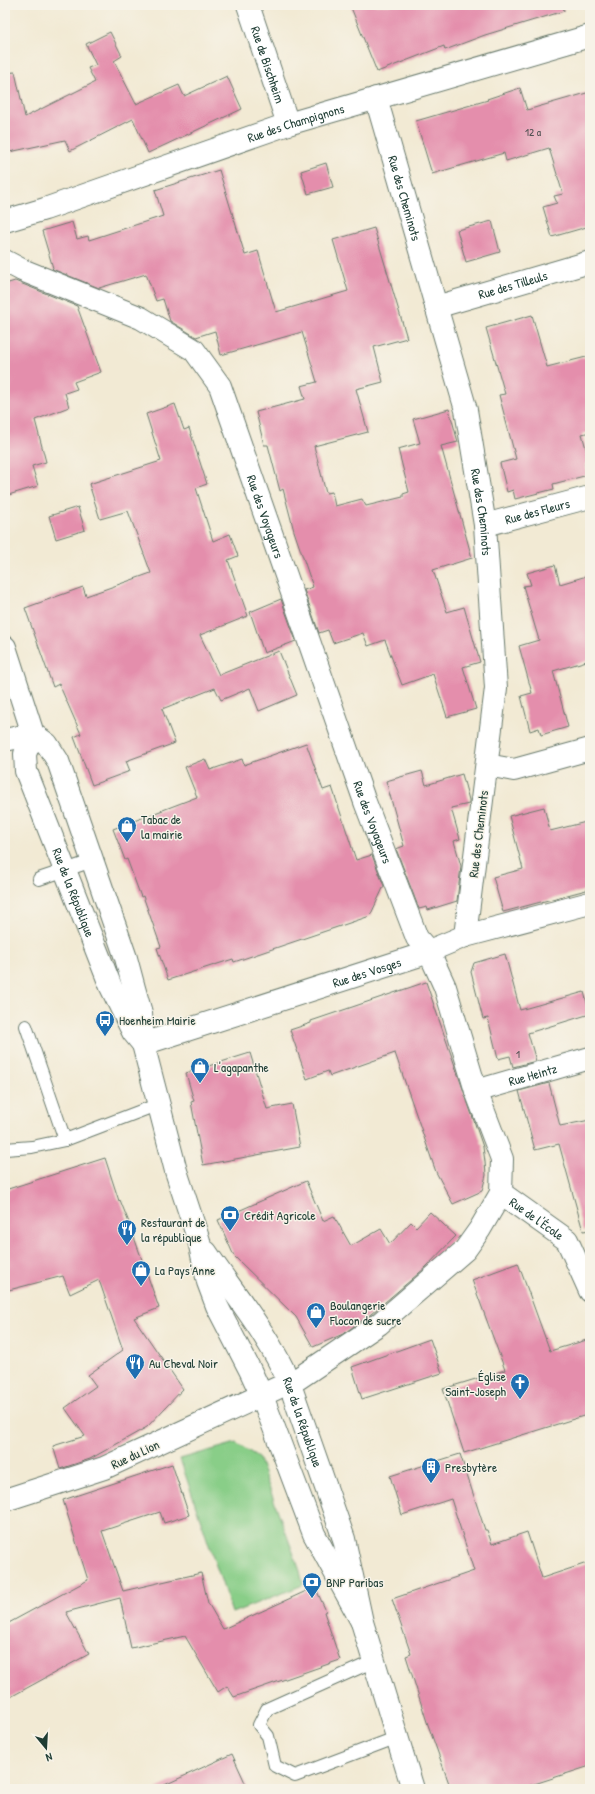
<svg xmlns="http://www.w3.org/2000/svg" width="595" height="1794" viewBox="0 0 595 1794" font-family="'Patrick Hand',sans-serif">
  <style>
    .green { fill: #89ce88; stroke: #54865e }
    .building { fill: #e48eac }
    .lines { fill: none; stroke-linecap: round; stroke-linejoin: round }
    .lane-casing { stroke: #697a6c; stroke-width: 14 }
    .street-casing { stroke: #697a6c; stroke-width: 24 }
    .secondary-casing { stroke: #697a6c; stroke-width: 24 }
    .lane { stroke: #fff; stroke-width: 12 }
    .street { stroke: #fff; stroke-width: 22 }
    .secondary { stroke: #fff; stroke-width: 22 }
    .labels { text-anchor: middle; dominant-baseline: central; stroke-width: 3; stroke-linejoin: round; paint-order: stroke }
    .number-label { font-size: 11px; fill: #505152 }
    .street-label { font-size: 13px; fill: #1f3d34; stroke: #f7f3e8 }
    .poi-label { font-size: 13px; fill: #1f3d34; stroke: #f7f3e8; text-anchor: start }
  </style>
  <rect width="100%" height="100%" fill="#f7f3e8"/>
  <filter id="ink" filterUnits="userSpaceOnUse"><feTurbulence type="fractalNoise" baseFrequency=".025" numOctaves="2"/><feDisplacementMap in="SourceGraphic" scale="8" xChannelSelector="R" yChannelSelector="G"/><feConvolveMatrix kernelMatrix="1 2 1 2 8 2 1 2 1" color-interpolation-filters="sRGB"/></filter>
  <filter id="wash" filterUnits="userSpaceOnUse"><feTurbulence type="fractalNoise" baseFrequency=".012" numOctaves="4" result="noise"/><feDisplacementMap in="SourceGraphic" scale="16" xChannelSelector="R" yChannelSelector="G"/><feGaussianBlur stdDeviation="0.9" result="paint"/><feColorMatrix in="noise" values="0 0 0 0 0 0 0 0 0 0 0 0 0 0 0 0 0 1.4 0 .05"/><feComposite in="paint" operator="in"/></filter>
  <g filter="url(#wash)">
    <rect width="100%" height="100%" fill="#f2ead4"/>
    <polygon class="green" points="236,1443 258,1457 300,1571 303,1585 232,1613 180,1459"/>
    <g id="blocks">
      <g class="building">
        <polygon points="350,5 563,5 564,11 485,35 445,50 444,46 377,72"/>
        <polygon points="110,32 122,56 114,61 136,104 179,85 184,96 227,76 242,109 148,153 133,119 70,151 65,140 5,153 5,73 15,72 25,117 95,82 88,68 96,65 86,44"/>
        <polygon points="520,88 527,110 590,92 590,226 552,237 543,207 557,203 554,196 563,194 549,148 506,161 504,153 432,174 416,121 488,100 487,99"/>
        <polygon points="326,163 333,187 308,194 301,171"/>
        <polygon points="219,170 245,255 258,251 276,312 348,291 333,240 374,228 407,338 374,347 383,382 356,389 368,432 314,446 326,493 332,492 335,506 362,499 366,506 403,497 403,494 409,492 398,449 420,443 413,419 449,409 458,442 441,446 472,558 433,570 447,612 464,607 480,662 463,667 476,709 447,717 433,674 402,685 385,640 368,646 363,633 333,643 328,630 319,633 304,590 313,587 294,531 283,489 280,491 268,445 264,445 256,412 305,399 301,386 317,382 302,332 221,355 215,331 196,337 170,321 163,299 156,301 146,274 99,288 52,269 53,268 42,231 72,222 77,239 88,236 89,240 163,216 155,190"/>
        <polygon points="492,221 500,252 466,262 457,230"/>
        <polygon points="15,281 77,306 101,372 74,382 77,389 65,393 69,407 35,420 46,462 32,466 38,486 5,496 5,284"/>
        <polygon points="532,315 547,367 590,356 590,432 582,434 590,463 585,464 588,475 553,484 554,489 515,499 513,490 507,492 500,463 516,459 499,395 505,394 486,328"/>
        <polygon points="175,404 184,430 189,428 207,484 196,488 213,541 230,534 238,556 228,560 248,616 200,635 219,675 279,651 297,695 259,711 250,688 221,700 215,688 162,709 175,743 126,761 130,771 92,785 74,737 81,734 59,684 53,687 25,608 83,587 86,596 151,573 128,511 100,519 89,484 161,461 146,414"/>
        <polygon points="78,507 85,530 56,539 49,516"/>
        <polygon points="555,565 560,584 590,575 590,660 553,671 568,727 541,735 539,728 530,731 521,696 532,693 519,646 539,640 523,586 531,585 527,573"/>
        <polygon points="281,599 296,641 264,653 250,612"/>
        <polygon points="306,743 323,790 332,787 356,860 372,855 384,886 370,916 234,962 233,959 168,980 157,948 161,947 143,896 141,897 127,859 125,860 113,829 197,797 185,767 205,759 210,770 242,759 244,765"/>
        <polygon points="422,771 426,785 462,774 469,800 469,804 451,808 460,839 454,841 461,866 457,901 428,910 427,907 419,909 396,849 404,846 386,781"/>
        <polygon points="544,807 550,831 590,821 590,889 503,912 493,877 523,869 509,816"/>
        <polygon points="505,954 520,1010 584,992 590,1014 528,1033 536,1061 513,1067 510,1056 498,1059 488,1018 483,1019 471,972 474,963"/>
        <polygon points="426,982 483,1147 485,1162 486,1175 482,1191 453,1204 436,1172 395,1053 330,1076 328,1071 307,1079 290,1030 311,1023 311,1021"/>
        <polygon points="250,1053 267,1109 292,1104 300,1147 203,1165 191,1102 194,1101 186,1073"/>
        <polygon points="549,1083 560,1126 590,1120 590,1230 583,1231 559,1144 535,1150 519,1091"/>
        <polygon points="105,1158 119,1201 120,1200 128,1220 159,1308 134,1318 183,1389 147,1427 90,1459 60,1469 53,1446 85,1436 65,1408 96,1386 88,1375 123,1350 99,1280 70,1294 63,1276 5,1291 5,1190"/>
        <polygon points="306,1181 323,1221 334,1216 351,1246 381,1229 390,1244 411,1222 416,1227 430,1212 456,1236 425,1268 371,1314 343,1334 313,1347 296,1317 234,1256 218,1220"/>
        <polygon points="518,1263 550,1351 590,1339 590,1414 464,1453 443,1389 505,1370 472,1280"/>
        <polygon points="430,1339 442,1373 362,1399 352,1367"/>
        <polygon points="460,1454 485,1530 487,1530 492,1544 527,1532 542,1578 590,1562 590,1766 519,1789 451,1789 427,1722 406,1656 411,1654 392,1599 474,1571 451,1499 402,1515 390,1476"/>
        <polygon points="172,1464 189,1515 164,1523 160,1512 102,1531 123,1591 201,1573 208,1603 223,1629 315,1587 326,1611 324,1612 340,1660 234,1697 227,1686 218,1692 185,1636 131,1648 120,1598 66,1612 89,1654 5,1700 5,1625 88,1580 63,1500"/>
        <polygon points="232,1754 248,1789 156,1789"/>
      </g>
    </g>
  </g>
  <g filter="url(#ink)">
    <use href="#blocks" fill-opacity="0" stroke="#697a6c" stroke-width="1"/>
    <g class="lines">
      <defs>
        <g id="lane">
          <polyline points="39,879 92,861"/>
          <polyline points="26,1026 65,1140"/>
          <polyline points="5,1149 32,1147 65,1140 159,1104"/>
          <polyline points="374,1661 267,1709 259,1725 268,1736 275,1766 295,1776 398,1737"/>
        </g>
        <g id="street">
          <path id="s1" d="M248,5L288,124"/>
          <path id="s2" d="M376,98L466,410L485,525L496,688L465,936"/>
          <path id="s3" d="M5,221L45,209L288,124L590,36"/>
          <path id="s4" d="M5,261L22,270L141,318L194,350L220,386L365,802L417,938L429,952L445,987L476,1091L502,1159L501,1193L480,1229L465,1250L379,1324L299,1378L104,1468L5,1500"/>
          <path id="s5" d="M436,307L590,262"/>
          <path id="s6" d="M485,525L590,497"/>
          <polyline points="487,765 514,770 590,749"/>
          <path id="s7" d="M143,1044L417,956L465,936L590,903"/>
          <path id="s8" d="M476,1091L590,1058"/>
          <path id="s9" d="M501,1193L567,1240L590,1291"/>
        </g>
        <g id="secondary">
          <polyline points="5,647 33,734 47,744 58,761 126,958 134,988 141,1013 143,1044 176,1171 199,1241 208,1282 217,1306 250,1370 262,1396 314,1534 362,1622"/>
          <path id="s10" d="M33,734L25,754L26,771L111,987L133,1032L142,1043"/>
          <polyline points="5,740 33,734"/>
          <path id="s11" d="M206,1252C235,1295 268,1334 289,1382L344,1539L362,1622L413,1789"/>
        </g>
      </defs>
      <use href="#lane" class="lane-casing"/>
      <use href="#street" class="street-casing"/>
      <use href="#secondary" class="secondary-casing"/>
      <use href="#lane" class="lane"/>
      <use href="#street" class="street"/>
      <use href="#secondary" class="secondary"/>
    </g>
  </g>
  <defs>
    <symbol id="shop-pin" viewBox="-11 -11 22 30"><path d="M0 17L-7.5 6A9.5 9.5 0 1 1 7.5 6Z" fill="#1f6fb2" stroke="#f7f3e8"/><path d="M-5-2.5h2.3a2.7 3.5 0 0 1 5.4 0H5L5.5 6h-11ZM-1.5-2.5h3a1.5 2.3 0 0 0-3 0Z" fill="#fff"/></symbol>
    <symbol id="bus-pin" viewBox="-11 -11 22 30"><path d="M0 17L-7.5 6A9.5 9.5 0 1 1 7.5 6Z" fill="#1f6fb2" stroke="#f7f3e8"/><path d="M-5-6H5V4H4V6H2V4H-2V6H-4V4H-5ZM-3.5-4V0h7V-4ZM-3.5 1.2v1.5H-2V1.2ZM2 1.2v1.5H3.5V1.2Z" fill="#fff"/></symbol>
    <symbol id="bank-pin" viewBox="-11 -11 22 30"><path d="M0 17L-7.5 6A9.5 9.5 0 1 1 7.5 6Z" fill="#1f6fb2" stroke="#f7f3e8"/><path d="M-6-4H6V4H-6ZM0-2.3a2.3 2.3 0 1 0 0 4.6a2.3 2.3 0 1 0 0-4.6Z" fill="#fff"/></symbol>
    <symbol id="restaurant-pin" viewBox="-11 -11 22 30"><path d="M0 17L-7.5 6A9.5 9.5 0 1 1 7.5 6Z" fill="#1f6fb2" stroke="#f7f3e8"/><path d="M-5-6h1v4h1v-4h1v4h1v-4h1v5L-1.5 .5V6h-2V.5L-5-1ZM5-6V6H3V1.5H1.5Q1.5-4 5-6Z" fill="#fff"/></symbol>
    <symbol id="church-pin" viewBox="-11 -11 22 30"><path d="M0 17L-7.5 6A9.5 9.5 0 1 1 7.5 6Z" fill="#1f6fb2" stroke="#f7f3e8"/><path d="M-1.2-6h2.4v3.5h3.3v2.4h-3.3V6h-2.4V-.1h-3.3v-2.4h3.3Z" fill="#fff"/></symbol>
    <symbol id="building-pin" viewBox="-11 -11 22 30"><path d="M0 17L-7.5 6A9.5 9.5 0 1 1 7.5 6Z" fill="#1f6fb2" stroke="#f7f3e8"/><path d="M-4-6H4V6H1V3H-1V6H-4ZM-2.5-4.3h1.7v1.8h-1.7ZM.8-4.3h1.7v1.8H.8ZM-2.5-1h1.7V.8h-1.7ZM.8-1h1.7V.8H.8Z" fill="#fff"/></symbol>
  </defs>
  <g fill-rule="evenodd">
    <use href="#shop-pin" x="116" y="815" width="22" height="30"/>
    <use href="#bus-pin" x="94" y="1009" width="22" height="30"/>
    <use href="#shop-pin" x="189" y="1056" width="22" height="30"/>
    <use href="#bank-pin" x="219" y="1204" width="22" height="30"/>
    <use href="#restaurant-pin" x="116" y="1218" width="22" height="30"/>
    <use href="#shop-pin" x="130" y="1259" width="22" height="30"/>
    <use href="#shop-pin" x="305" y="1301" width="22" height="30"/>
    <use href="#restaurant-pin" x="124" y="1352" width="22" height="30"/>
    <use href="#church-pin" x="509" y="1372" width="22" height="30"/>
    <use href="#building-pin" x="420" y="1456" width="22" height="30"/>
    <use href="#bank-pin" x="301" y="1571" width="22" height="30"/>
  </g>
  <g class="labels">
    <g class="number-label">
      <text x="533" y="132">12 a</text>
      <text x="518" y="1054">1</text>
    </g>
    <g class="street-label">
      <text stroke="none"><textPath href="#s1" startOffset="63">Rue de Bischheim</textPath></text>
      <text stroke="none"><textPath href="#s3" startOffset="307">Rue des Champignons</textPath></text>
      <text stroke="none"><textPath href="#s2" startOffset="104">Rue des Cheminots</textPath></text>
      <text stroke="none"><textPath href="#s5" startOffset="80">Rue des Tilleuls</textPath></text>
      <text stroke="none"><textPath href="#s6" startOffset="54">Rue des Fleurs</textPath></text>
      <text stroke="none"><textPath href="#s2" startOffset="428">Rue des Cheminots</textPath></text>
      <text stroke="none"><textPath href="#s4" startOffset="392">Rue des Voyageurs</textPath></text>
      <text stroke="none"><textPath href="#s4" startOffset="716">Rue des Voyageurs</textPath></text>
      <text transform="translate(478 834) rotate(-83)">Rue des Cheminots</text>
      <text stroke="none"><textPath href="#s10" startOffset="169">Rue de la République</textPath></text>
      <text stroke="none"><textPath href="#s7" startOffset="235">Rue des Vosges</textPath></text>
      <text stroke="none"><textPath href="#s8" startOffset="59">Rue Heintz</textPath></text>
      <text stroke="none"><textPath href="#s9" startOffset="44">Rue de l'École</textPath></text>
      <text stroke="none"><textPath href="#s11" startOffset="197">Rue de la République</textPath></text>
      <text transform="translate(135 1454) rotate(-25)">Rue du Lion</text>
    </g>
    <g class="poi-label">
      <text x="141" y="819">Tabac de<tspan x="141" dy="15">la mairie</tspan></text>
      <text x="119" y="1020">Hoenheim Mairie</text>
      <text x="214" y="1067">L'agapanthe</text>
      <text x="244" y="1215">Crédit Agricole</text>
      <text x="141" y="1222">Restaurant de<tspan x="141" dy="15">la république</tspan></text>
      <text x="155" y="1270">La Pays'Anne</text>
      <text x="330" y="1305">Boulangerie<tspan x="330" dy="15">Flocon de sucre</tspan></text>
      <text x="149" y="1363">Au Cheval Noir</text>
      <text x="506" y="1376" text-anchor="end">Église<tspan x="506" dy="15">Saint-Joseph</tspan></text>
      <text x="445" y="1467">Presbytère</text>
      <text x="326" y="1582">BNP Paribas</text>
    </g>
  </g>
  <rect width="595" height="1794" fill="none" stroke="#f7f3e8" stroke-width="20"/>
  <g transform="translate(46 1748) rotate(162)" stroke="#f7f3e8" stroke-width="3" paint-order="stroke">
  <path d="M0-3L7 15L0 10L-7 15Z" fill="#1f3d34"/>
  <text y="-6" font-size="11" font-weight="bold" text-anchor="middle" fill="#1f3d34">N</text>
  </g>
</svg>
